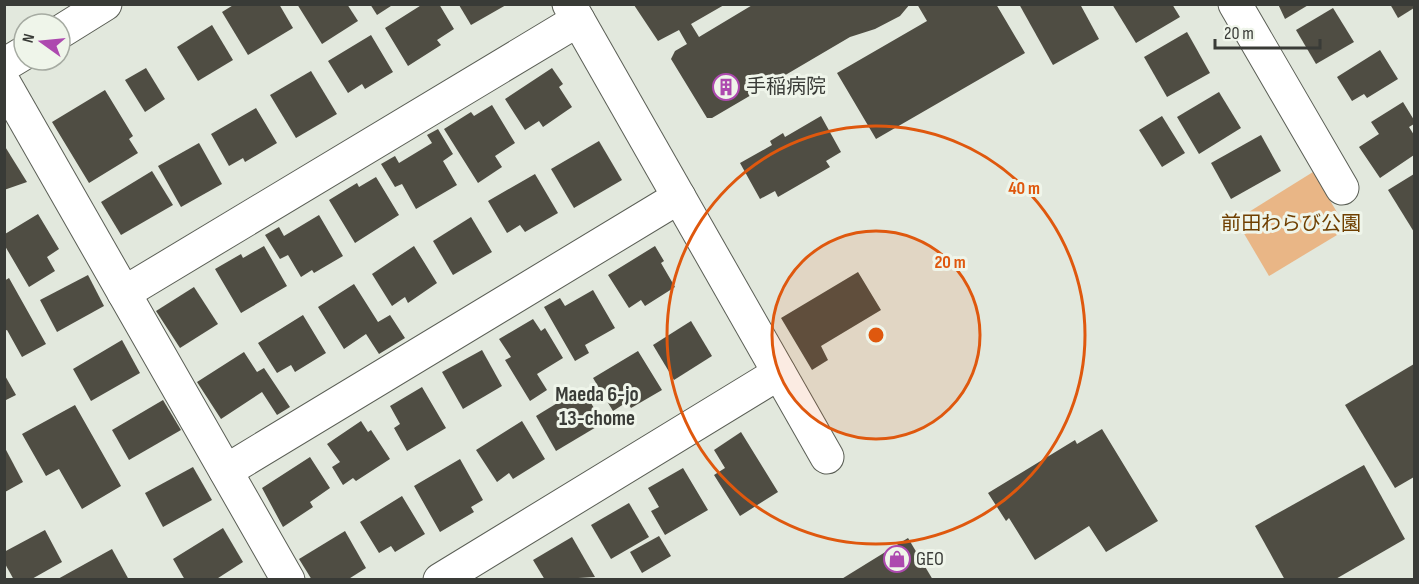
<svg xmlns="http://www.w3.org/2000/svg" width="1419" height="584" viewBox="0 0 1419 584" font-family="'Sofia Sans Condensed','Noto Sans JP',sans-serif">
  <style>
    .green { fill: #e9b686 }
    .building { fill: #4f4d43 }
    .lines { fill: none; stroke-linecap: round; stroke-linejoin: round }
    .street-casing { stroke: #5a5e55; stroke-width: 35 }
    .secondary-casing { stroke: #5a5e55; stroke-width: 35 }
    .street { stroke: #fff; stroke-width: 33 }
    .secondary { stroke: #fff; stroke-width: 33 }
    .ring { fill: none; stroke: #df580e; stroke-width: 3 }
    .labels { text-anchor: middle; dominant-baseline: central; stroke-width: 6; stroke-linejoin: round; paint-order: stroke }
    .poi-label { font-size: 20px; fill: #393b37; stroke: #eff5ea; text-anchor: start }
    .park-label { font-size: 20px; fill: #6f3f00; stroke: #eff5ea }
    .neighbourhood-label { font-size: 21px; font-weight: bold; fill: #393b37; stroke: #eff5ea }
    .centre { fill: #df580e; stroke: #eff5ea; stroke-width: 3 }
    .ring-label { font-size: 18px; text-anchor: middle; font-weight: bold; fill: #df580e; stroke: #eff5ea; stroke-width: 6; stroke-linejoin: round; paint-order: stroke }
  </style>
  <rect width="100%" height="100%" fill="#e2e8dd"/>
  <polygon class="green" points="1313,172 1347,229 1269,276 1236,220"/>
  <g class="building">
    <polygon points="235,4 279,4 293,28 248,55 222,12"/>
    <polygon points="297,4 347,4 358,21 322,44"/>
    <polygon points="370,4 394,4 377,15"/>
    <polygon points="423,4 439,4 454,29 437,40 441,45 408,66 385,28"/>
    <polygon points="754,4 910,4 900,16 875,29 850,37 712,118 707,118 671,59 675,51 687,44 679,30 658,41 634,5 724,5 691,24 699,37"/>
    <polygon points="917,4 996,4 1025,53 876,139 837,73 927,21"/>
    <polygon points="1019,4 1080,4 1099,39 1053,65"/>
    <polygon points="1112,4 1172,4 1180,17 1136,43"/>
    <polygon points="1278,4 1310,4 1285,19"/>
    <polygon points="1390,4 1414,4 1414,8 1398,18"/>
    <polygon points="459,5 506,5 471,25"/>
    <polygon points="1333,8 1354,42 1316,64 1296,30"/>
    <polygon points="212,25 233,60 198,81 177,47"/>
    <polygon points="1187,32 1210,73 1167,97 1144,57"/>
    <polygon points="371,35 393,72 365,89 362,84 348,93 328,61"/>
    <polygon points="1380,50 1398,79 1367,98 1364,94 1352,101 1337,77"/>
    <polygon points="146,68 165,99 145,112 125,80"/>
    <polygon points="552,68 563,84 559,87 572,107 543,127 539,121 525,130 505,99"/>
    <polygon points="311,71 337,114 296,138 270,95"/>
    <polygon points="105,90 133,136 129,139 138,153 89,183 52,122"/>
    <polygon points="1219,92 1241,128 1199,154 1177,117"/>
    <polygon points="1403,102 1414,120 1414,124 1409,127 1414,135 1414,155 1380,178 1359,147 1379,134 1371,122"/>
    <polygon points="492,105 515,143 495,156 502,167 478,183 444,129 471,112 474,116"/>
    <polygon points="256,108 277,143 245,162 243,158 229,166 211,134"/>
    <polygon points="821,116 841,152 826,161 830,167 778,197 775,191 760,199 740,163 772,145 770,141 783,133 785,137"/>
    <polygon points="1162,116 1185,153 1162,167 1139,130"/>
    <polygon points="438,129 453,154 443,161 457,185 416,209 402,184 395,187 381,164 395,156 399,163 432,143 427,135"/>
    <polygon points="1261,135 1281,171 1231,199 1211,163"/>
    <polygon points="599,141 622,180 574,208 551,169"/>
    <polygon points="199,143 222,184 181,207 158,166"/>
    <polygon points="4,145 27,182 4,190"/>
    <polygon points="152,171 173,205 121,235 101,202"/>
    <polygon points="535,174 558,213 525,232 520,225 507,233 488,201"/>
    <polygon points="1414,174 1414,232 1388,190"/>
    <polygon points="376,177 399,215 355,243 329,200 357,183 359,187"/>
    <polygon points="38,214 59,249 47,257 55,271 29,287 5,246 5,234"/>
    <polygon points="319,215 343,256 314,273 312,270 301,277 288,255 280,259 265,235 279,227 284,236"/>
    <polygon points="471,217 492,252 453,275 433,241"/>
    <polygon points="264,246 287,286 241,313 215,269 241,254 243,258"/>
    <polygon points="414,246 437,283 408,303 405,297 392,306 372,274"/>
    <polygon points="655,246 664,261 661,263 675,287 645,306 641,300 629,308 608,275"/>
    <polygon points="858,272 881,310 821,346 828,360 812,370 781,318"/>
    <polygon points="88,275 104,306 57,332 40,300"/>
    <polygon points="9,278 46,344 22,357 7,330 4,331 4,281"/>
    <polygon points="354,284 378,322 390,315 405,338 379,354 366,334 344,349 318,307"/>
    <polygon points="194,287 218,324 180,348 156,311"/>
    <polygon points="593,290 615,328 585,345 589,353 575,361 544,307 560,298 565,306"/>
    <polygon points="303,315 326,353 295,372 291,365 277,373 258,343"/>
    <polygon points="533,319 541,331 545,328 563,358 537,374 547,390 530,401 505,360 511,357 499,339"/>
    <polygon points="691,321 712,356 674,380 653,345"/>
    <polygon points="122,340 140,373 91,401 73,369"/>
    <polygon points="482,350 502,386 463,409 442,372"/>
    <polygon points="638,351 662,390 631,408 627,402 613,411 593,378"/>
    <polygon points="244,352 257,372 264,368 290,407 277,415 262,392 221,419 197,382"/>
    <polygon points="1414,364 1414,477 1395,488 1345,405"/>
    <polygon points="4,374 16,395 4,401"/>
    <polygon points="422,387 446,428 407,451 394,428 400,424 390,406"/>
    <polygon points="582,388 603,423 556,451 536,416"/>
    <polygon points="163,400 181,430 129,460 112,430"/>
    <polygon points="75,405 121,486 82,509 59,469 46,476 22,434"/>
    <polygon points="361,421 368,432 371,430 390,459 356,481 353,478 343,485 332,467 340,462 327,444"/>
    <polygon points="522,421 545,459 513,479 509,473 497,482 476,450"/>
    <polygon points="1102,429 1158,521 1106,552 1089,526 1035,560 1009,518 1006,521 988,493 1075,440 1077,444"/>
    <polygon points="741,432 778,492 740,516 714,475 725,468 714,450"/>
    <polygon points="5,448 23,482 5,492"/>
    <polygon points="310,457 330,488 310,502 313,507 283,527 262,488"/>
    <polygon points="460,459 483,500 471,507 474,512 440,532 414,486"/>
    <polygon points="1364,465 1405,539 1334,580 1285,580 1255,526"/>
    <polygon points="193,467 212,500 163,527 145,493"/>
    <polygon points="683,468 708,510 665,535 651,511 659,507 648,488"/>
    <polygon points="402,496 425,534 395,552 391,546 379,553 360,522"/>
    <polygon points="629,503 649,537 611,559 591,525"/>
    <polygon points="223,528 243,562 215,580 185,580 173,559"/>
    <polygon points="45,530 62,562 30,580 14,580 4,562 4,552"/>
    <polygon points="345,531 366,568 347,580 312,580 299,559"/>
    <polygon points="659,536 671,556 642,573 630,552"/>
    <polygon points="572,537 595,577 545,580 533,560"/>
    <polygon points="908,538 933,580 840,580"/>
    <polygon points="112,549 129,580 56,580"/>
  </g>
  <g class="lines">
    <defs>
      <g id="street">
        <polyline points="569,4 827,457"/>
        <polyline points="1235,4 1342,188"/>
        <polyline points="4,83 288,580"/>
        <polyline points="124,293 578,20"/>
        <polyline points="226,471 679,197"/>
        <polyline points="440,580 779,373"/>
      </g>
      <g id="secondary">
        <polyline points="60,32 105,4"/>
        <polyline points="4,65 24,53"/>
      </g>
    </defs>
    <use href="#street" class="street-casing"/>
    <use href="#secondary" class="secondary-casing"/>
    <use href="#street" class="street"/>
    <use href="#secondary" class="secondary"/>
  </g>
  <circle cx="876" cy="335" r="104" fill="#df580e" fill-opacity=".12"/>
  <g class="ring">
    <circle cx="876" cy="335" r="104"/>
    <circle cx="876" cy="335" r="209"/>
  </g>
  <defs>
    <symbol id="building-ring" viewBox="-11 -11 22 22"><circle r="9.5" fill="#eff5ea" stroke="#ad49af" stroke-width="1.5"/><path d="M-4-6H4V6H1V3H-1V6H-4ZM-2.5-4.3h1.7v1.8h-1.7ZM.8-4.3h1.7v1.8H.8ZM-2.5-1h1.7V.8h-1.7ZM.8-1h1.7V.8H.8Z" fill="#ad49af"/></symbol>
    <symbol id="shop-ring" viewBox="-11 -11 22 22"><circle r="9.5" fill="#eff5ea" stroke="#ad49af" stroke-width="1.5"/><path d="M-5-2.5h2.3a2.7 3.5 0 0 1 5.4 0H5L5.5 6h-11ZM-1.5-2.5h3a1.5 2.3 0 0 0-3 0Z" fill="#ad49af"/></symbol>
  </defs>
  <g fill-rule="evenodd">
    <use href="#building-ring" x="711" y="72" width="30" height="30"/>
    <use href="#shop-ring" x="882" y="544" width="30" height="30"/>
  </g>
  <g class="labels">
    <g class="poi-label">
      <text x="746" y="87">手稲病院</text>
      <text x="916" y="559">GEO</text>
    </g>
    <g class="park-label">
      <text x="1291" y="224">前田わらび公園</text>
    </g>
    <g class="neighbourhood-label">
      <text x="597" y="394">Maeda 6-jo<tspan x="597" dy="24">13-chome</tspan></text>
    </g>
  </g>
  <circle cx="876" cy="335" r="9" class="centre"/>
  <g class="ring-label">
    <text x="1024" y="194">40 m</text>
    <text x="950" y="268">20 m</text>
  </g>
  <rect width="1419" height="584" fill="none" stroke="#393b37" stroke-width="12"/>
  <g transform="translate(42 42) rotate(285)"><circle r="28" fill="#eff5ea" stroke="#a6aba2" stroke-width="1.5"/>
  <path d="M0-4.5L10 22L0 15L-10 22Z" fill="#ad49af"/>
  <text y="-9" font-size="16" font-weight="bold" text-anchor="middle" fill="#393b37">N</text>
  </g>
  <path d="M1215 39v9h105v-9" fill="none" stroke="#393b37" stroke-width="3"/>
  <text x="1224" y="39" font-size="18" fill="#393b37" stroke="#eff5ea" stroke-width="4.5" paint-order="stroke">20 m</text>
</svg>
